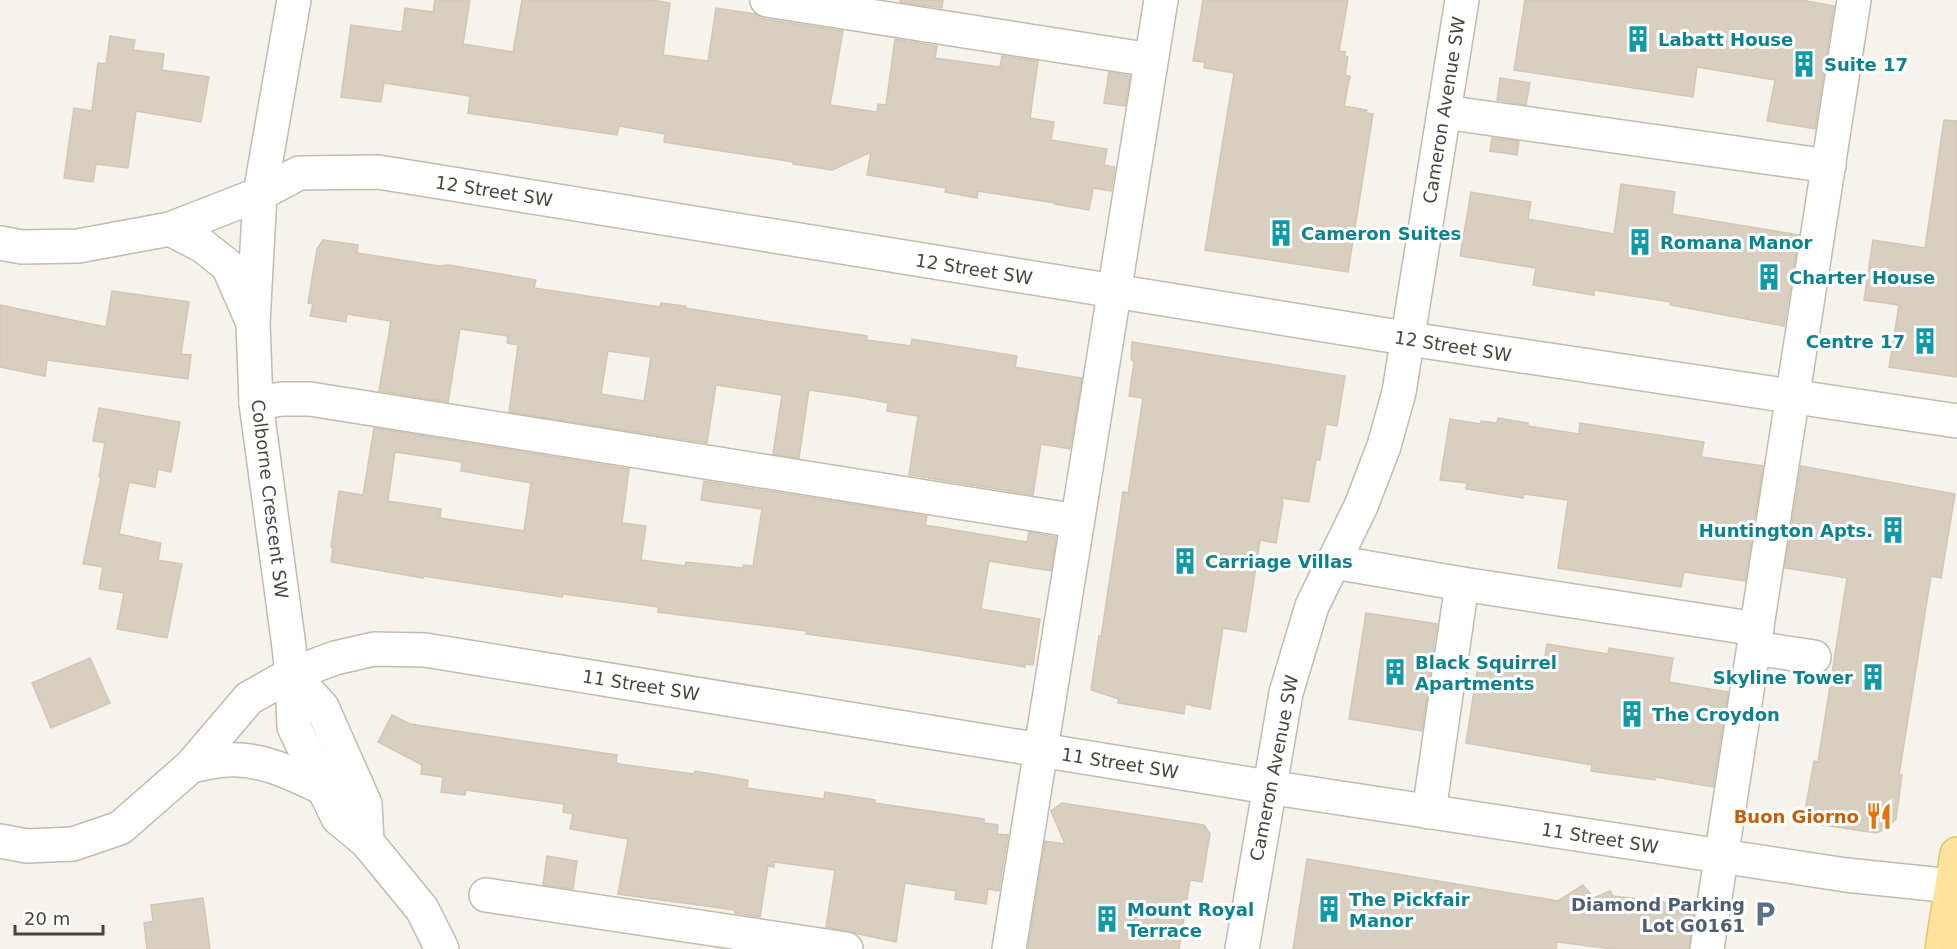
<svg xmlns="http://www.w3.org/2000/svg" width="1957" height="949" viewBox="0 0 1957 949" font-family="'DejaVu Sans',sans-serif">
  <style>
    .building { fill: #d8cfc1; stroke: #d3c7b4; stroke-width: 1.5; fill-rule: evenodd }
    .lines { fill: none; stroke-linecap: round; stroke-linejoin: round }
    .minor-casing { stroke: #c2bbae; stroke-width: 36 }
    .major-casing { stroke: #e6c16a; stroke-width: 36 }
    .minor { stroke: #fff; stroke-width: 33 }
    .major { stroke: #ffe39c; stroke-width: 33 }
    .labels { text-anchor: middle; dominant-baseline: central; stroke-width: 6; stroke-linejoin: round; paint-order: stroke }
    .culture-label { font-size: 18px; font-weight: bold; fill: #0d838f; stroke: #fff; text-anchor: start }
    .street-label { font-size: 18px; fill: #4b4439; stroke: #fff }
    .food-label { font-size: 18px; font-weight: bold; fill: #c56008; stroke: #fff; text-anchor: end }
    .service-label { font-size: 18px; font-weight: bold; fill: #4e5e75; stroke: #fff; text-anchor: end }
  </style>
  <rect width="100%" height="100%" fill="#f6f3ec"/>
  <g class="building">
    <polygon points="435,0 470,0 463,44 513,52 522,0 652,0 670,3 663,55 708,61 716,8 755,14 764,19 843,31 830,105 877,112 878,104 886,105 895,39 937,46 935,58 1000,67 1002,56 1038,61 1030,118 1054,122 1051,140 1107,149 1104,165 1115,167 1111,191 1093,188 1089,210 1055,204 1055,203 978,191 977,198 945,192 946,188 867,175 871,152 832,170 793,164 794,162 664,142 665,134 619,126 617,135 468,113 470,96 384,83 381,102 341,97 351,25 402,32 405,8 433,12"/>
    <polygon points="900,0 943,0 942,8 900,2"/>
    <polygon points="1203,0 1348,0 1339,51 1345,52 1345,56 1348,57 1345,75 1350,76 1344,106 1367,110 1366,113 1373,114 1348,272 1205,250 1234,73 1204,68 1205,62 1193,61"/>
    <polygon points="1525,0 1801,0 1834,6 1815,129 1767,121 1775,80 1697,67 1693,97 1514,70"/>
    <polygon points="110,36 135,40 133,50 164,54 162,70 209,77 201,122 136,111 128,168 96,164 93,182 64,178 74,108 92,111 98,63 106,64"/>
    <polygon points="1109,72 1130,76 1125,106 1104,103"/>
    <polygon points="1500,78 1530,83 1526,105 1497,100"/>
    <polygon points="1944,120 1957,121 1957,377 1889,367 1899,305 1864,300 1873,240 1925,248"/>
    <polygon points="1492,138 1519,141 1517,155 1490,151"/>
    <polygon points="1621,184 1675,192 1672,214 1799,235 1784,326 1670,305 1671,302 1594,290 1594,295 1533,285 1536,268 1460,256 1471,192 1531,202 1528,219 1614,234"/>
    <path d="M323,240L358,245L357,253L439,266L449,265L536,280L534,288L660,307L661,303L686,306L685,308L778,323L867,336V340L911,346L912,339L1017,356L1015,367L1082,378L1070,449L1041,444L1033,495L909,475L918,416L887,411L888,403L857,397L809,390L799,458L773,454L782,395L716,385L707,443L509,412L518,345L507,343L508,336L460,329L448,402L379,391L391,321L347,314L346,322L310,316L313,304L308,303L317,249ZM608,351L651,357L644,401L601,394Z"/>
    <polygon points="112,291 189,302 181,354 191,355 188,379 47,360 45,376 0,367 0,305 106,327"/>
    <polygon points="1132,342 1345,376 1337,426 1326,424 1320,460 1316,460 1309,502 1281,498 1283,503 1276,543 1260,540 1246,632 1223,628 1210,709 1185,704 1184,714 1118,703 1119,699 1091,690 1099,636 1101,637 1123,492 1128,493 1143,398 1129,396 1134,362 1131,359"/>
    <polygon points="99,408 180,422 171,472 158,469 155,487 129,482 119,534 161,543 158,560 182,564 167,638 117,629 124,593 99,589 103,567 83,564 101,477 99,477 105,443 93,441"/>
    <polygon points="1498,418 1528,423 1528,426 1579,434 1580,423 1704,442 1701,457 1763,466 1745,581 1684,572 1681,587 1558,568 1568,500 1524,494 1523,498 1466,489 1467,483 1440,480 1450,419 1481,424 1481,421 1497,423"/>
    <path d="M374,428L629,469L622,523L646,526L641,560L685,566L686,562L743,568V565L753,566L762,509L701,500L704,481L927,516L925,525L1027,542L1029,532L1056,537L1051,571L989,561L981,609L1040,619L1033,665L1025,664V667L902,647L806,634L807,631L658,612L659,607L563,594L562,597L423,576V578L331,562L333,547H331L339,491L363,495ZM395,452L462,462L461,471L531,483L524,531L440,518L441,509L388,501Z"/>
    <polygon points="1801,466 1955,494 1941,578 1931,576 1899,775 1902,775 1896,819 1887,828 1876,833 1803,822 1814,761 1818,762 1847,578 1785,568"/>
    <polygon points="1366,613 1437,624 1422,731 1349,719"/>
    <polygon points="1547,644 1608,654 1609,648 1673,658 1669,682 1728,692 1713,787 1655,777 1655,780 1591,771 1592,765 1466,743 1479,659 1543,668"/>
    <polygon points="90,658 110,703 51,728 32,683"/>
    <polygon points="392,715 410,724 617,755 616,762 619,764 694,774 695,771 748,780 747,788 824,799 825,792 875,800 875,803 984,819 984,823 998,825 997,834 1008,835 999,891 988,889 986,904 955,899 956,891 905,883 896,942 826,927 835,870 774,862 774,867 768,866 760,917 735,913 735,910 618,894 628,839 570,829 573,814 563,812 564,804 466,790 465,795 441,792 443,777 421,774 422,765 378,742"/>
    <polygon points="1062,803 1204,825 1210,834 1202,882 1190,880 1179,949 1028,949 1045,841 1065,844 1051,811"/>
    <polygon points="547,856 577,861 573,889 543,885"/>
    <polygon points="1307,859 1558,901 1583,885 1594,898 1610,891 1613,896 1658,901 1694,909 1689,949 1613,949 1557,942 1556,949 1293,949"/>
    <polygon points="203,898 210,949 147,949 144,923 153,921 151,905"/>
  </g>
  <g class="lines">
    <defs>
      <g id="minor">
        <polyline points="294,0 260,194 253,323 256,403 288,639 292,674 294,727 338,818 367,842 422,909 442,949"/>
        <polyline points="767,0 1151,60"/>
        <polyline points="1444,112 1829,166"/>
        <polyline points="170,229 203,246 228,266 250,316"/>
        <polyline points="0,243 22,247 78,246 170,229 260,194 299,173 378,172 1436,343 1957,421"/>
        <polyline points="256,403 282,399 310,399 1077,521"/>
        <polyline points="1334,562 1462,584 1757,629"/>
        <polyline points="1754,648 1814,657"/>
        <polyline points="292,674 322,707 365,804 367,842"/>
        <path d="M191,766C203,764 216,760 228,760C263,758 293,774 323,788"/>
        <polyline points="1429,812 1462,584"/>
        <polyline points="0,841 27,846 73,844 120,828 191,766 249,698 292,674 335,658 374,649 425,650 1268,787 1846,875 1952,886"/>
        <polyline points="486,895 846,949"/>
        <polyline points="1009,949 1161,0"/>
        <polyline points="1242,949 1286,693 1312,606 1361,506 1384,446 1399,392 1462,0"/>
        <polyline points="1707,949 1854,0"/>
      </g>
      <polyline id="major" points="1942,949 1957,854"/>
    </defs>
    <use href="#minor" class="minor-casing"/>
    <use href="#major" class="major-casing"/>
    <use href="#minor" class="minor"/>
    <use href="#major" class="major"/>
  </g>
  <defs>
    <symbol id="building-bare" viewBox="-9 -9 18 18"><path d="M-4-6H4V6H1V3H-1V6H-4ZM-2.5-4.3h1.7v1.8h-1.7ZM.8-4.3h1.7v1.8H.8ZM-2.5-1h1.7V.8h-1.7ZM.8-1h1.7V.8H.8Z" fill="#0f9aa8" stroke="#fff" stroke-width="2.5" paint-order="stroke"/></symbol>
    <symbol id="restaurant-bare" viewBox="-9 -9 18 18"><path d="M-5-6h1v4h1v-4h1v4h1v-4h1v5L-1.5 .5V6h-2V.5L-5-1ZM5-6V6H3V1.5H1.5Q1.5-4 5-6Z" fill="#e8710a" stroke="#fff" stroke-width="2.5" paint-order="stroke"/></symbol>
    <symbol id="parking-bare" viewBox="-9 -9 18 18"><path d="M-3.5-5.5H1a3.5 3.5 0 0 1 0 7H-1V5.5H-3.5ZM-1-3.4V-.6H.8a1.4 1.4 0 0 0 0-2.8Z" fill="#5c6f8a" stroke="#fff" stroke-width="2.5" paint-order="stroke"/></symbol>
  </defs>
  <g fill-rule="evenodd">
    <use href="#building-bare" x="1619" y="20" width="38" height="38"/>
    <use href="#building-bare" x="1785" y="45" width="38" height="38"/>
    <use href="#building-bare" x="1262" y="214" width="38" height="38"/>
    <use href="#building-bare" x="1621" y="223" width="38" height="38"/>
    <use href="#building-bare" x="1750" y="258" width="38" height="38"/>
    <use href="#building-bare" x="1906" y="322" width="38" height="38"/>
    <use href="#building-bare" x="1874" y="511" width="38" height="38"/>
    <use href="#building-bare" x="1166" y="542" width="38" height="38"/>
    <use href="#building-bare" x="1376" y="653" width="38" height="38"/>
    <use href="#building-bare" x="1854" y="658" width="38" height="38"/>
    <use href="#building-bare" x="1613" y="695" width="38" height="38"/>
    <use href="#restaurant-bare" x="1860" y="797" width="38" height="38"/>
    <use href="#building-bare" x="1310" y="890" width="38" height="38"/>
    <use href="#parking-bare" x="1746" y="895" width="38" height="38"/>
    <use href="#building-bare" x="1088" y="900" width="38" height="38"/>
  </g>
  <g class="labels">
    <g class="culture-label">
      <text x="1658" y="39">Labatt House</text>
      <text x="1824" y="64">Suite 17</text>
      <text x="1301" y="233">Cameron Suites</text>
      <text x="1660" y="242">Romana Manor</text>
      <text x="1789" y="277">Charter House</text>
      <text x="1905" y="341" text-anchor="end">Centre 17</text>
      <text x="1873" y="530" text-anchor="end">Huntington Apts.</text>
      <text x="1205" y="561">Carriage Villas</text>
      <text x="1415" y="662">Black Squirrel<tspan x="1415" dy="21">Apartments</tspan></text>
      <text x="1853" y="677" text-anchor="end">Skyline Tower</text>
      <text x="1652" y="714">The Croydon</text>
      <text x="1349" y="899">The Pickfair<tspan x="1349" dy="21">Manor</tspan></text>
      <text x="1127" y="909">Mount Royal<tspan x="1127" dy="21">Terrace</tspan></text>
    </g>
    <g class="street-label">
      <text transform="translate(1444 110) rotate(-81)">Cameron Avenue SW</text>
      <text transform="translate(494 191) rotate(9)">12 Street SW</text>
      <text transform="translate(974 269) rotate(9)">12 Street SW</text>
      <text transform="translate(1453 346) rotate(9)">12 Street SW</text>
      <text transform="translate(270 499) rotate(83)">Colborne Crescent SW</text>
      <text transform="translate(641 685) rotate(9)">11 Street SW</text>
      <text transform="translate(1120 763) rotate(9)">11 Street SW</text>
      <text transform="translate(1274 768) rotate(-79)">Cameron Avenue SW</text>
      <text transform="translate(1600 838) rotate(9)">11 Street SW</text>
    </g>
    <g class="food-label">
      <text x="1859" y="816">Buon Giorno</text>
    </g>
    <g class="service-label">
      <text x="1745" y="904">Diamond Parking<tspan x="1745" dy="21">Lot G0161</tspan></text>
    </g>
  </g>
  <path d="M15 925v9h88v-9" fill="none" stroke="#4b4439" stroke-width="3"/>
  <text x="24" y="925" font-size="18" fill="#4b4439" stroke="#ffffff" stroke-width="4.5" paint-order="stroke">20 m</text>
</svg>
